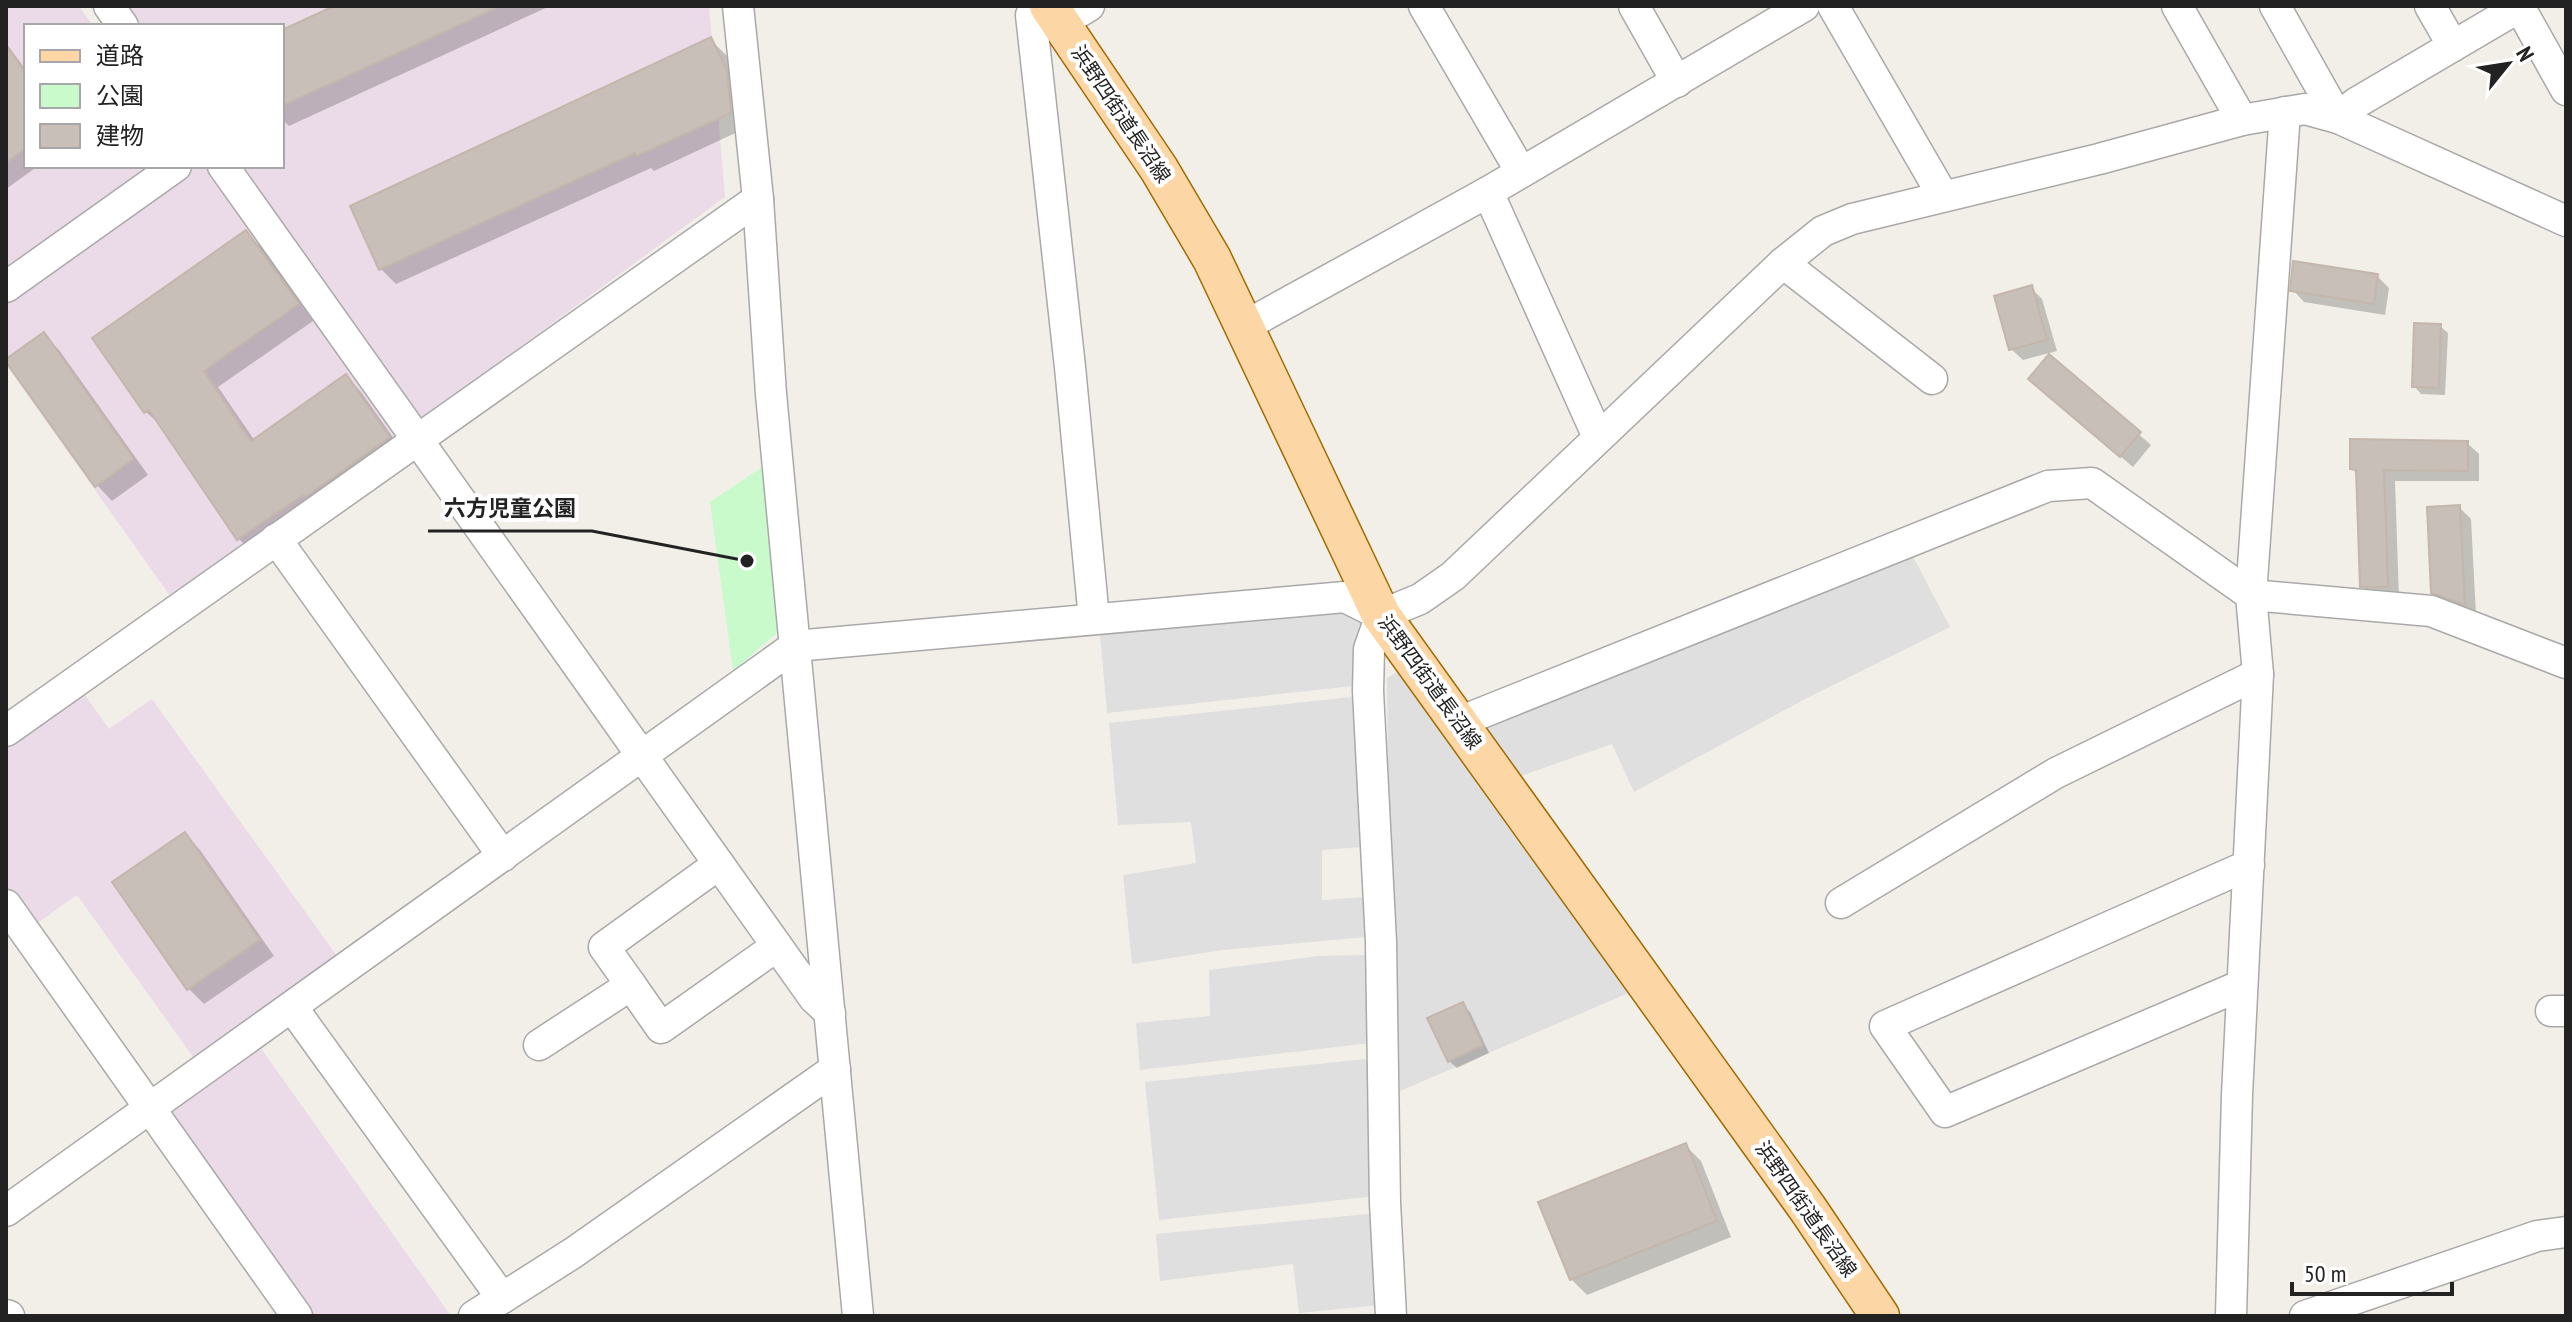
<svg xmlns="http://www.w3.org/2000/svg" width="2572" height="1322" viewBox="0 0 2572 1322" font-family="'PT Sans Narrow','Noto Sans JP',sans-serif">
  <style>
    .residential { fill: #e0dfdf }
    .industrial { fill: #ebdbe8 }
    .park { fill: #c8facc }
    .shadow { fill: #0003 }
    .building { fill: #c7bfb8; stroke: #c4b6ab; stroke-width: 2 }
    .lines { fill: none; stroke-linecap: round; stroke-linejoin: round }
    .minor-casing { stroke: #a9a9a9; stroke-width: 33 }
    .major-casing { stroke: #a06b00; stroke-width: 41 }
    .minor { stroke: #fff; stroke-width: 30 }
    .major { stroke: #fcd6a4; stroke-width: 38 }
    .labels { text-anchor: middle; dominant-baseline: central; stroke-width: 8; stroke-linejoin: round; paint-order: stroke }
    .street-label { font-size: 20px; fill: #222; stroke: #fff }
    .leader { fill: none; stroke: #222; stroke-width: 3 }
    .callout-dot { fill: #222; stroke: #fff; stroke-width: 3 }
    .callout-label { font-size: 22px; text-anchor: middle; font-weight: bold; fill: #222; stroke: #fff; stroke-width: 8; stroke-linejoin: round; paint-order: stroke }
  </style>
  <rect width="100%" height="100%" fill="#f2efe9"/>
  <g class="residential">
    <polygon points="1907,545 1950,627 1805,699 1634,792 1612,744 1521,776 1486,731 1488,719"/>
    <polygon points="1340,603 1370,619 1362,685 1107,713 1099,623"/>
    <polygon points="1398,671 1631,992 1400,1091 1389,864 1387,678"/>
    <polygon points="1351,697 1355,704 1363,847 1322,850 1322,900 1365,897 1366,937 1223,950 1132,964 1123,875 1196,863 1191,822 1118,825 1109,723"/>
    <polygon points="1366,955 1371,1043 1140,1070 1136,1023 1210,1016 1209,970 1318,956"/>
    <polygon points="1365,1059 1375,1068 1376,1196 1159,1220 1145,1082"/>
    <polygon points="1368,1214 1373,1218 1381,1305 1299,1313 1293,1264 1160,1281 1156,1234"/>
  </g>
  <g class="industrial">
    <polygon points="6,6 79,6 93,26 26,26 26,166 150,166 6,268"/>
    <polygon points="124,6 709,6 725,197 416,423 236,166 282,166 282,26 138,26"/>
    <polygon points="197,166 207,166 400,440 173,600 6,365 6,299"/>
    <polygon points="80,688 109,729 152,699 340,960 196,1061 77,895 32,927 6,891 6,740"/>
    <polygon points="258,1044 451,1316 309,1316 165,1113"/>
  </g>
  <polygon class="park" points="765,465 784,620 777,633 733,671 710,502"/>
  <g class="shadow">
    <polygon points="339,6 550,6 289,126 282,119 282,32"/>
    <polygon points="711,40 726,55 741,87 746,128 654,171 651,168 396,284 381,269"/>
    <polygon points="6,43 26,70 26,166 38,166 6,189"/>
    <polygon points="246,233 262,248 313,321 218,387 255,441 346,376 361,392 404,453 254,554 239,539 162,426 146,412"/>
    <polygon points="2377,276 2389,288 2385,315 2304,302 2293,290"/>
    <polygon points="2031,288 2042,299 2057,351 2023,360 2011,349"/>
    <polygon points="2440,326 2448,333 2445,395 2421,394 2414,386"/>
    <polygon points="44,335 59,350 148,475 112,501 97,485"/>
    <polygon points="2050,357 2151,445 2133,467 2042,390"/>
    <polygon points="2467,443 2479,454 2479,481 2395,481 2399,598 2373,597 2362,586 2358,474 2352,469"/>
    <polygon points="2459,507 2471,519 2476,615 2445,604 2433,592"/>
    <polygon points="185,834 200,850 274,956 204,1004 189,989"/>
    <polygon points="1462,1004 1470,1012 1489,1053 1457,1068 1449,1061"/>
    <polygon points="1685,1145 1701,1161 1731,1237 1587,1295 1571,1279"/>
  </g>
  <g class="building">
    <polygon points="334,6 501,6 282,106 282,30"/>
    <polygon points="711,37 727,70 731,113 637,156 635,153 379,270 350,206"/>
    <polygon points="6,45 26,73 26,148 6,163"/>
    <polygon points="246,230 299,304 204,371 251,441 346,374 390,437 305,497 303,495 237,540 149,410 144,413 92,338"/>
    <polygon points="2293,261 2378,274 2374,304 2290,291"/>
    <polygon points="2032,285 2047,340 2009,350 1994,296"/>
    <polygon points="2414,323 2441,324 2439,388 2412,387"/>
    <polygon points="44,332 134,459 95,487 6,362 6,359"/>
    <polygon points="2049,354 2141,432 2120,457 2028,379"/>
    <polygon points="2350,439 2468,441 2468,471 2384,470 2388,587 2360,587 2356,470 2350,469"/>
    <polygon points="2460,505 2465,605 2431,593 2427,507"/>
    <polygon points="185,832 260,940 187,990 112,882"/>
    <polygon points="1463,1002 1483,1045 1448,1062 1427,1018"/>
    <polygon points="1686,1143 1717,1221 1570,1280 1538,1202"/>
  </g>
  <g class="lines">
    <defs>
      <g id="minor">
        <polyline points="109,6 123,26"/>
        <polyline points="738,6 758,199 771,394 858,1316"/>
        <polyline points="1036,6 1031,15 1070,367 1094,619"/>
        <polyline points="1424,6 1521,172"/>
        <polyline points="1634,6 1677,82"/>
        <polyline points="1833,6 1943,196"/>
        <polyline points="2177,6 2242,120"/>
        <polyline points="2275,6 2338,118 2356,103 2521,6"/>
        <polyline points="2430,6 2453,46"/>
        <polyline points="2519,6 2566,90"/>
        <polyline points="1060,23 1089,6"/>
        <polyline points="223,166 814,998 830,1013"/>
        <polyline points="1488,192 1598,437"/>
        <polyline points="1783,263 1932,379"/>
        <polyline points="6,287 176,166"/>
        <polyline points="1245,326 1488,192 1804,6"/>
        <polyline points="276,539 503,856"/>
        <polyline points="1459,722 2048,486 2092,483 2251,595 2431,611 2566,663"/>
        <polyline points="6,731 758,199"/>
        <polyline points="1841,903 2056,773 2258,674"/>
        <polyline points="6,905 297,1316"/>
        <polyline points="631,985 604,947 719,864"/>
        <polyline points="2242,985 1945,1112 1885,1026 2249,865"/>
        <polyline points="292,1007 502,1298"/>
        <polyline points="2551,1011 2566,1011"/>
        <polyline points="539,1045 631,985 661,1028 777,946"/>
        <polyline points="6,1211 795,646 1345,597 1381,615"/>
        <polyline points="6,1315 9,1316"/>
        <polyline points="474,1316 573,1253 835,1069"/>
        <polyline points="1391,1316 1385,1203 1381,942 1368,691 1369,649 1381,615 1420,599 1453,576 1783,263 1823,231 1852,219 2099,159 2242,120 2305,109 2338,118 2566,221"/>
        <polyline points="2231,1316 2237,1095 2258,674 2251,595 2285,112"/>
        <polyline points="2305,1316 2537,1236 2566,1232"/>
      </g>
      <polyline id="major" points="1049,6 1159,169 1212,259 1381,615 1808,1209 1880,1316"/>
    </defs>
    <use href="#minor" class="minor-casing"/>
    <use href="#major" class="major-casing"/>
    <use href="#minor" class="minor"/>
    <use href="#major" class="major"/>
  </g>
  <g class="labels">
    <g class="street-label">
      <text transform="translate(1121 114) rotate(56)">浜野四街道長沼線</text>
      <text transform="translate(1430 682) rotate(54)">浜野四街道長沼線</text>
      <text transform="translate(1806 1209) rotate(55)">浜野四街道長沼線</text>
    </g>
  </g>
  <path class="leader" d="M747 561L592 531H428"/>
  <circle class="callout-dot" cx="747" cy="561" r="8"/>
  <g class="callout-label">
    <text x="510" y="516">六方児童公園</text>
  </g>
  <rect width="2572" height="1322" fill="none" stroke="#222222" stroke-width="16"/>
  <rect x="24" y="24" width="260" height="144" fill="#ffffff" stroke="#a7a7a7" stroke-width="2"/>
  <rect x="40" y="50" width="40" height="12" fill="#fcd6a4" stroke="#a7a7a7" stroke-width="2"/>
  <text x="96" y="64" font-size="24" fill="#222222">道路</text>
  <rect x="40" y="84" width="40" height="24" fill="#c8facc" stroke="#a7a7a7" stroke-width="2"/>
  <text x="96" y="104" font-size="24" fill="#222222">公園</text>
  <rect x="40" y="124" width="40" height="24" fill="#c7bfb8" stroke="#a7a7a7" stroke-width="2"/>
  <text x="96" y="144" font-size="24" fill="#222222">建物</text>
  <g transform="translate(2508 64) rotate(60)" stroke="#ffffff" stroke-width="6" paint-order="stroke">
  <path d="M0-6L14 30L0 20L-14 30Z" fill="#222222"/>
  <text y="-12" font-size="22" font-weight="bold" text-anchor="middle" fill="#222222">N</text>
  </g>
  <path d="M2292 1282v12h160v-12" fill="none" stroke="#222222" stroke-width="4"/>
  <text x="2304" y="1282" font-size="24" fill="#222222" stroke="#ffffff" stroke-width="6" paint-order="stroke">50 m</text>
</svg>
